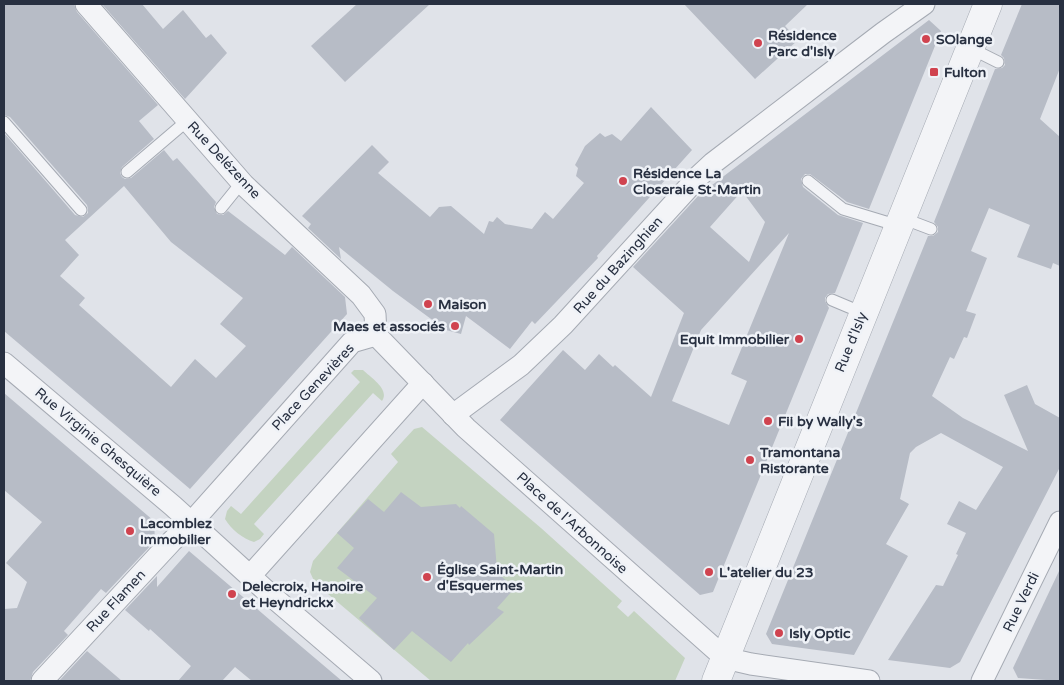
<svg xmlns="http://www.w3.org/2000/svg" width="1064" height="685" viewBox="0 0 1064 685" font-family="'Varela Round',sans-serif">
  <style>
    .green { fill: #c4d3c1 }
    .building { fill: #b7bcc6; fill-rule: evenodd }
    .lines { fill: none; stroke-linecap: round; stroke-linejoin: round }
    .service-casing { stroke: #a5aab3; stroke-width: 13 }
    .minor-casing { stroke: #a5aab3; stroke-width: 23 }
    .tertiary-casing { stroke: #a5aab3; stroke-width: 29 }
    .service { stroke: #f3f4f7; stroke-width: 11 }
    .minor { stroke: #f3f4f7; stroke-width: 21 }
    .tertiary { stroke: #f3f4f7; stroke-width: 28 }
    .poi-dot { fill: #d0434f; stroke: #eff2f7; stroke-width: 2 }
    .labels { text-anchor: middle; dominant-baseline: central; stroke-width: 5; stroke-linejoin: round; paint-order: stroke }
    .poi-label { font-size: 14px; font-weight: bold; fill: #283041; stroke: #eff2f7; text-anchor: start }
    .street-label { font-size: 14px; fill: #283041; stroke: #eff2f7 }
  </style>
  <rect width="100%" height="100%" fill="#e0e3e9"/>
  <g class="green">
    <path d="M354,370H363C371,378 390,389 382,401L373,393L254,524L264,534L260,539L254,542C243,539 231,529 225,519L227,511L231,506L241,514L360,382L351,373Z"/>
    <polygon points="422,427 541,528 622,601 617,607 628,617 634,611 685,658 675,681 431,681 315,583 310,572 313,561 398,462 391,454 414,429"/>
  </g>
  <g class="building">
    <path d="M4,4H74L77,12L158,105L139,121L154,139L122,167L120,173L122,177L125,179L131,178L164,150L173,161L177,158L216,202L214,207L217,214L223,215L228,211L285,255L292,247L345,297L347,314L190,489L4,331V133L75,215L83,217L88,213V209L87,205L10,117L4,115ZM124,186L171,242L243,298L220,324L246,346L216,378L195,359L171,387L79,305L85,298L60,276L79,255L65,240Z"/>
    <polygon points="102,4 142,4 163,29 183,10 206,38 211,34 227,53 185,99"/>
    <polygon points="357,4 430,4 345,82 311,46"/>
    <polygon points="684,4 808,4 785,26 798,40 755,79"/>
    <polygon points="1022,4 1060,4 1060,68 1040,119 1060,137 1060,266 1053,263 1051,269 1017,257 1030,225 989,208 971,251 987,258 966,311 976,314 967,338 964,337 954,359 950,357 932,396 963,418 1028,451 1004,395 1027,385 1035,404 1060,418 1060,467 960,662 950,668 888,660 936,585 943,586 958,555 956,554 966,533 947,524 959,501 976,510 1003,467 941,433 916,447 910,453 900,499 909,504 886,544 908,556 854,655 772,644 766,634 928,236 933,236 938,232 938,227 934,222 995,69 1002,68 1005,65 1004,58 1001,55"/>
    <path d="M929,20L941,31L869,209L847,202L810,174H805L801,179L803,187L838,215L863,223L835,293L828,294L825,298V301L829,308L713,592L700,595L500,420L563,350L585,370L599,354L613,367L615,365L651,397L684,313L633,267L699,195ZM742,191L765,222L749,262L710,227ZM789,233L731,374L747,381L729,425L672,401L701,330Z"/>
    <polygon points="651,107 692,150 597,256 598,258 535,324 532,321 510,349 466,316 461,334 446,330 393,291 339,247 341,259 308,228 311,224 302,216 372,145 389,162 378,173 430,217 439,207 451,206 484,234 489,221 493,222 497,217 505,224 532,229 545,212 553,219 584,183 576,176 578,168 575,165 585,146 600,133 605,137 612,134 621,141"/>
    <polygon points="4,393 154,521 155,541 106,593 101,589 64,631 68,635 33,672 30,681 4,681 4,609 17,608 27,582 6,563 42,522 4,490"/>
    <polygon points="401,492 421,507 456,504 460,508 461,506 494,534 497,569 495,571 515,588 497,608 504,612 469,645 468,643 451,662 412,631 394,650 359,618 377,598 337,568 354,548 337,533 368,499 384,512"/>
    <polygon points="189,551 270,620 342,681 252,681 235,667 222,681 178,681 191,666 150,629 149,631 125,610 157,576 157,587"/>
    <polygon points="1060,569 1060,681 1018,678 1013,668"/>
    <polygon points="87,651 122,681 59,681"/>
  </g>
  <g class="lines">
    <defs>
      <g id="service">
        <polyline points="970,48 998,62"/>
        <polyline points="4,122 81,210"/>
        <polyline points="127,172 188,120"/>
        <polyline points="808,181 843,209 899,226"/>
        <polyline points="221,208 242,182"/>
        <polyline points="902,218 931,229"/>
        <polyline points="832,300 863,313"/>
      </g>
      <g id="minor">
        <polyline points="86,4 244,185 361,295 375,314 376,335"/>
        <polyline points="376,335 466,428 725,658 751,664 869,681"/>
        <polyline points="4,363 173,506 274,598 371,681"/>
        <polyline points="453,415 521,365 563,325 699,176 713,163 883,33 924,4"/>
        <polyline points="250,576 423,383"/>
        <polyline points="42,681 171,542 191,523 352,342 376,335"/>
        <polyline points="982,681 1060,522"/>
      </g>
      <polyline id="tertiary" points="716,681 988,4"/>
    </defs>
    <use href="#service" class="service-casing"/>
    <use href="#minor" class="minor-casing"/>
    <use href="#tertiary" class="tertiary-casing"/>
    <use href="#service" class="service"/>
    <use href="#minor" class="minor"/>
    <use href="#tertiary" class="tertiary"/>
  </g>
  <g class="poi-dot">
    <circle cx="926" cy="39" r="5"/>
    <circle cx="758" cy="43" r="5"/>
    <rect x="929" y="67" width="10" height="10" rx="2.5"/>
    <circle cx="623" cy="181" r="5"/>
    <circle cx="428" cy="304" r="5"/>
    <circle cx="455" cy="326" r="5"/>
    <circle cx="799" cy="339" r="5"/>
    <circle cx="768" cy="421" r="5"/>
    <circle cx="750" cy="460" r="5"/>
    <circle cx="130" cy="531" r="5"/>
    <circle cx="709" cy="572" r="5"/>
    <circle cx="427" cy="577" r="5"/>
    <circle cx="232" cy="594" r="5"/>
    <circle cx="779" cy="633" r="5"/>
  </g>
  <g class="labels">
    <g class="poi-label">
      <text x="768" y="35">Résidence<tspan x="768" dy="16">Parc d'Isly</tspan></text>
      <text x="936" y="39">SOlange</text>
      <text x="944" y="72">Fulton</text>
      <text x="633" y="173">Résidence La<tspan x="633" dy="16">Closeraie St-Martin</tspan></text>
      <text x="438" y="304">Maison</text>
      <text x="445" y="326" text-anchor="end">Maes et associés</text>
      <text x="789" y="339" text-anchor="end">Equit Immobilier</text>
      <text x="778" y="421">Fii by Wally's</text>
      <text x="760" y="452">Tramontana<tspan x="760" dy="16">Ristorante</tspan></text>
      <text x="140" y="523">Lacomblez<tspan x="140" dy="16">Immobilier</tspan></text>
      <text x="437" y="569">Église Saint-Martin<tspan x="437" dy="16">d'Esquermes</tspan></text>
      <text x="719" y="572">L'atelier du 23</text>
      <text x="242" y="586">Delecroix, Hanoire<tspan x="242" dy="16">et Heyndrickx</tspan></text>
      <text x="789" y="633">Isly Optic</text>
    </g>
    <g class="street-label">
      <text transform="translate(224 160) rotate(47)">Rue Delézenne</text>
      <text transform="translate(618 265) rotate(-48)">Rue du Bazinghien</text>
      <text transform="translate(851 342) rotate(-68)">Rue d'Isly</text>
      <text transform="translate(313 387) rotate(-47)">Place Genevières</text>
      <text transform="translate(98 442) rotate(40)">Rue Virginie Ghesquière</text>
      <text transform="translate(572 523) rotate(42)">Place de l'Arbonnoise</text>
      <text transform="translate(116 601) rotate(-47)">Rue Flamen</text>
      <text transform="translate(1021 602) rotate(-64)">Rue Verdi</text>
    </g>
  </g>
  <rect width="1064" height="685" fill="none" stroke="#283041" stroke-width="10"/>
</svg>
